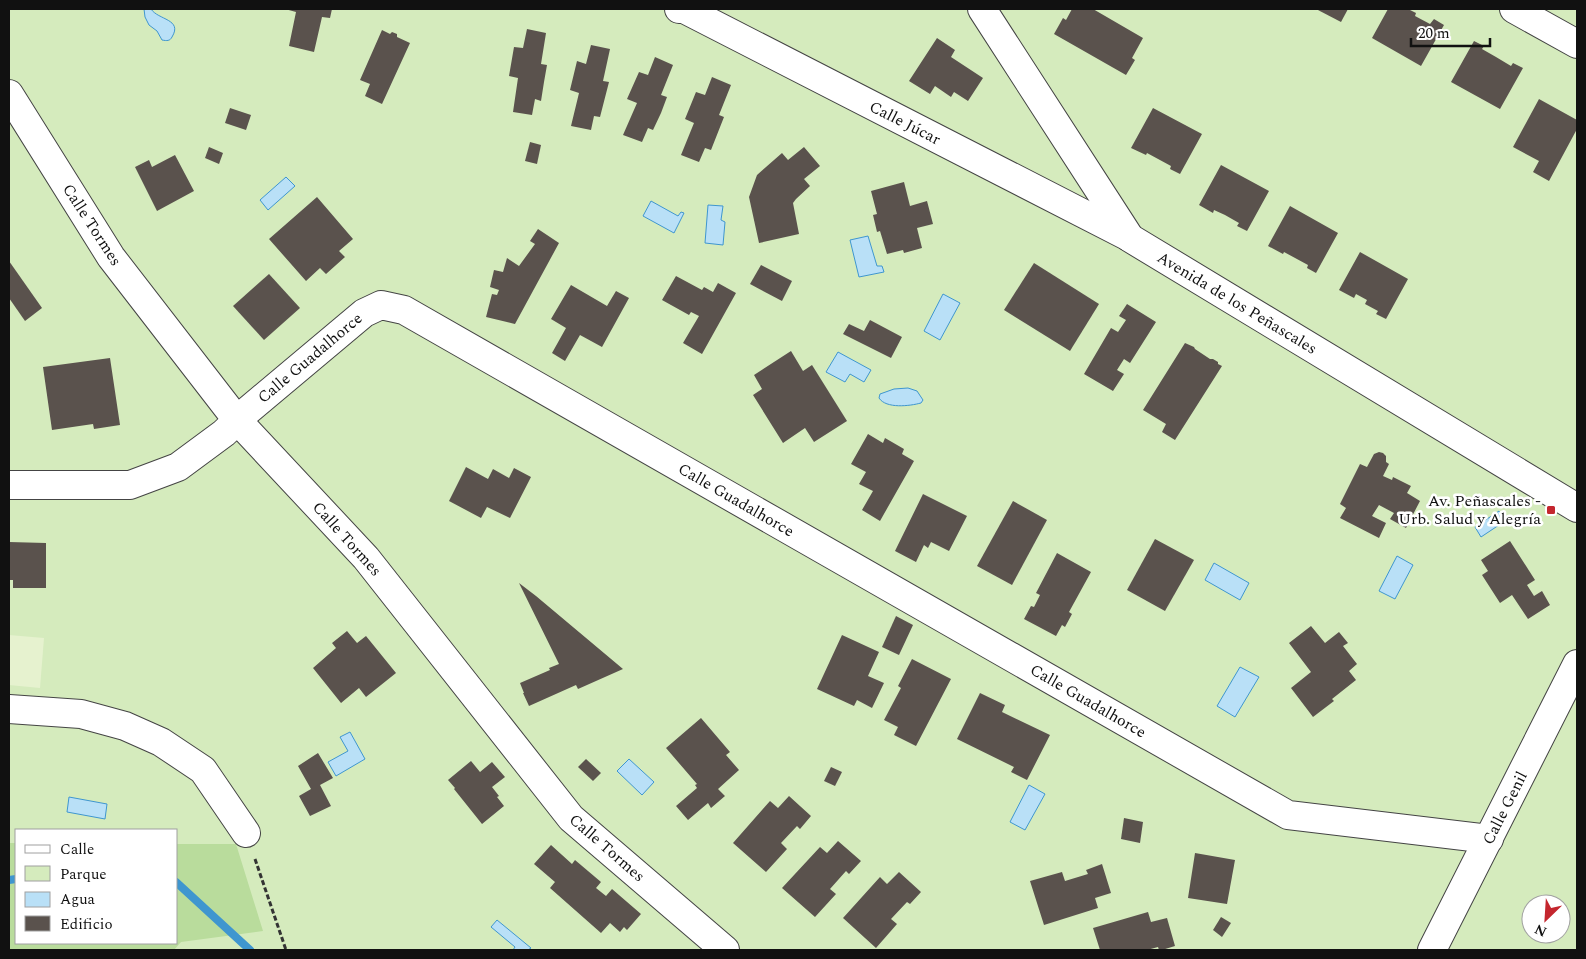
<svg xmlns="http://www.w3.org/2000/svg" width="1586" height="959" viewBox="0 0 1586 959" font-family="Spectral,serif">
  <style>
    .green { fill: #d5ebbd; fill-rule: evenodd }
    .forest { fill: #b9dc9c }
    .pitch { fill: #e6f2cf }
    .water { fill: #b9e0f7; stroke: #3f96cf }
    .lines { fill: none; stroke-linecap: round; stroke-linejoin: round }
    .stream { stroke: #3f96cf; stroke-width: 8 }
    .building { fill: #5a524d }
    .street-casing { stroke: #444; stroke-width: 30 }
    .path { stroke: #333; stroke-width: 3; stroke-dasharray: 5 2.5; stroke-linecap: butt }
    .street { stroke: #fff; stroke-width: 28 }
    .poi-dot { fill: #c4262e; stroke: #fff; stroke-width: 2 }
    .labels { text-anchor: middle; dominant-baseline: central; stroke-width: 5; stroke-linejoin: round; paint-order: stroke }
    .street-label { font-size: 16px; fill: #111; stroke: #fff }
    .poi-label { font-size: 16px; fill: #111; stroke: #fff; text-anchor: end }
  </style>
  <rect width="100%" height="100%" fill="#fffdf5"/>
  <path class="green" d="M9,9H1577V950H9ZM16,830H176V943H16ZM1531,904H1561V934H1531Z"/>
  <polygon class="forest" points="9,843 16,843 16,943 176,943 176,844 236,844 263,931 181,942 174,950 9,950"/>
  <polygon class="pitch" points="9,635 44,638 40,688 9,685"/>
  <g class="water">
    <path d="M144,9H151C158,20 183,19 172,37C170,41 167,41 162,40L157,31L149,25L145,17Z"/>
    <polygon points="286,177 295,186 268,210 260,200"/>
    <polygon points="651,201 678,216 681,212 684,213 674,233 643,216"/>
    <polygon points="708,205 723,206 721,220 725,222 723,245 705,243"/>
    <polygon points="868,236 877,266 882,266 884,272 859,277 850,240"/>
    <polygon points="943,294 960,303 940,340 924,331"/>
    <polygon points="838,352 871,370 864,382 850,374 845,382 826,372"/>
    <path d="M908,388L917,391L923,400L921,403C910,406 886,409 879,398L880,394L894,389Z"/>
    <polygon points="1499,511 1505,521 1481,537 1475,527"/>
    <polygon points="1397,556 1413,565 1395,599 1379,591"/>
    <polygon points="1214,563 1249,583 1240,600 1205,580"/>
    <polygon points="1240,667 1259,677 1235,717 1217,706"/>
    <polygon points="350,732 365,759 336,776 328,762 348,751 340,737"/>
    <polygon points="629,759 654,782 642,795 617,771"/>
    <polygon points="1029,785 1045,794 1025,830 1010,822"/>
    <polygon points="69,797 107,804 105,819 67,812"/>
    <polygon points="497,920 531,948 528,950 513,950 515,947 491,927"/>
  </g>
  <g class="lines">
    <g class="stream">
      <polyline points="9,880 16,879"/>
      <polyline points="176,882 250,950"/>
    </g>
  </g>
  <g class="building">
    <polygon points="285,9 332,9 330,18 322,17 314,52 289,46 296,12"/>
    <polygon points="1072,9 1093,9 1143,38 1132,58 1135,60 1126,75 1054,34 1063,18 1066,20"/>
    <polygon points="1316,9 1348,9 1341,22"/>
    <polygon points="1388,9 1408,9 1416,13 1415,16 1430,24 1434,19 1444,25 1421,66 1372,38"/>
    <polygon points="527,29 546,33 541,64 547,65 544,82 541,101 535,99 532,115 513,112 518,78 509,76 514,47 523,48"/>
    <polygon points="382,30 390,34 392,32 397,34 397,37 410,43 382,104 365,96 370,84 360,80"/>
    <polygon points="937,38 955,50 951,57 983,78 968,101 954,92 951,97 935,86 930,94 909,81"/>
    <polygon points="1474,41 1484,46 1482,49 1496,57 1511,66 1513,63 1523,68 1500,109 1451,82"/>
    <polygon points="591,45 610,49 603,81 609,82 600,117 594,116 591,130 571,126 579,93 570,90 577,61 586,64"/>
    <polygon points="655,57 673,65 661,95 667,97 661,113 653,130 648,128 642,142 623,135 637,103 627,99 639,72 648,75"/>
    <polygon points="712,77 731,85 719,115 724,117 711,150 705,148 699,162 681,155 694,123 685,119 696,92 705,95"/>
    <polygon points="1539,99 1577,120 1577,129 1549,181 1533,172 1539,161 1513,147"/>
    <polygon points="230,108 251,115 246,130 225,123"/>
    <polygon points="1153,108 1202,134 1180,174 1170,169 1171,166 1147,153 1146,155 1131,148"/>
    <polygon points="530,142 541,145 537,164 525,161"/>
    <polygon points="209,147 223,153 219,164 205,158"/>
    <polygon points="804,147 820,166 804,179 810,186 796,199 793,203 799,234 759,243 749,197 757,175 782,153 788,160"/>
    <polygon points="175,155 194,191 157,211 135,167 149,160 152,167"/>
    <polygon points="1221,165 1269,191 1247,231 1237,226 1239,223 1225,215 1214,210 1213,213 1199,205"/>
    <polygon points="904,182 910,206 927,201 933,224 917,228 922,248 904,253 903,250 887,254 880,231 877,232 873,215 877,214 871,191"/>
    <polygon points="317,197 353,239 339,251 345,257 326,274 320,268 306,281 269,239"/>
    <polygon points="1290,206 1338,233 1316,273 1307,268 1308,265 1284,252 1283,254 1268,246"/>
    <polygon points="538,229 559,243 515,324 486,317 492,294 497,295 499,290 490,287 494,270 503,272 507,258 519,266 535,244 530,241"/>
    <polygon points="1360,252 1408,279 1386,319 1376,314 1378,311 1365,304 1367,300 1356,294 1354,298 1339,290"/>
    <polygon points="9,261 42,308 25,321 9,298"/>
    <polygon points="1034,263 1099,304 1070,351 1004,310"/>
    <polygon points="761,265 792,281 782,301 750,284"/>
    <polygon points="269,274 300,308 264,340 233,306"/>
    <polygon points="676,276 702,290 704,287 713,292 718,283 736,293 702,354 683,343 699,316 691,312 689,315 662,300"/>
    <polygon points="571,285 607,306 616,291 629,298 602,347 580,335 565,361 552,353 566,328 551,319"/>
    <polygon points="1127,304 1156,322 1130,363 1124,359 1117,370 1124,374 1113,391 1084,374 1111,328 1118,332 1126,320 1119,316"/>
    <polygon points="870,320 902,337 891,358 843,334 849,324 864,331"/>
    <polygon points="1185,343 1194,347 1195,349 1210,359 1213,359 1218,362 1218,364 1222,366 1175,440 1162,432 1166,424 1143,410"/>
    <polygon points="791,351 803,371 812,365 847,421 814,442 805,428 783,443 753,395 762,389 754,375"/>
    <polygon points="110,358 120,425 94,429 93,424 52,430 43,367"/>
    <polygon points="868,434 883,443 885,438 904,449 902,454 914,461 880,521 862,510 873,491 859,484 866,472 851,464"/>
    <polygon points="1379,452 1383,453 1386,456 1386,462 1389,464 1383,476 1392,480 1393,477 1411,486 1407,493 1420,501 1406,528 1390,519 1394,513 1379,505 1372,516 1386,523 1379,538 1340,518 1346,508 1340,504 1360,464 1367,467 1374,454"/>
    <polygon points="466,467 488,479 493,469 509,478 514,468 531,477 510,518 487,507 481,518 449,501"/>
    <polygon points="923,494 967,516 949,551 931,542 928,548 924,545 916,562 895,551"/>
    <polygon points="1013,501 1047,520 1012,585 977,566"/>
    <polygon points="1155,539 1194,560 1165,611 1127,590"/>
    <polygon points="1510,541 1535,580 1527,585 1534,596 1542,591 1550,605 1528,619 1512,595 1500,603 1482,575 1488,571 1481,560"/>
    <polygon points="9,542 46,543 46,588 13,588 13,580 9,580"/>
    <polygon points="1057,553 1091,572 1069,612 1072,614 1065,627 1062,625 1056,636 1024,619 1031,606 1034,607 1040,595 1036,593"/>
    <polygon points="519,583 536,596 623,669 578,689 576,685 529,706 523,693 524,693 520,683 550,670 549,668 559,664"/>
    <polygon points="896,616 913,625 899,655 882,647"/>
    <polygon points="1311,626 1325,643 1339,632 1348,643 1343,646 1357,664 1349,671 1356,680 1332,699 1334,701 1313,717 1291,688 1311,672 1289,643"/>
    <polygon points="347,631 357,643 366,636 396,673 366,697 359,688 341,703 313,668 336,648 332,643"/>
    <polygon points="842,635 879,652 868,676 884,683 872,708 857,700 854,706 817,689"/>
    <polygon points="912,659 951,679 916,746 894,735 898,727 884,720 901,688 898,686"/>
    <polygon points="980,693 1005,705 1002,712 1050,735 1027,780 1011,772 1014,767 957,739"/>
    <polygon points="701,718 730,752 726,755 739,770 718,789 725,796 711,808 708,803 688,820 676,806 697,788 695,785 697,784 666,748"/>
    <polygon points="318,753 333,778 320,785 331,806 310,816 299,796 311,789 298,766"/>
    <polygon points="586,759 601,773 593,781 578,767"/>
    <polygon points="471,761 480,772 492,762 505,777 492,787 499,796 497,797 504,806 482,824 454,789 455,788 448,780"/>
    <polygon points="831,767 842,772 835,786 824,781"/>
    <polygon points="789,796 811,816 800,829 797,826 781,843 787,849 766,872 733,843 770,801 778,808"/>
    <polygon points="1124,818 1143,822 1140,843 1121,839"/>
    <polygon points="838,841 861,861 849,874 846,871 830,889 836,894 815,917 782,888 820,847 827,853"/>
    <polygon points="551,845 572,864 575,860 601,882 596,888 606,896 612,889 641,914 627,930 624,927 620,932 610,923 601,933 550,888 555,882 534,864"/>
    <polygon points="1195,853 1235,860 1227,904 1188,898"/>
    <polygon points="1102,864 1111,893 1095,898 1098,908 1044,925 1030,881 1062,872 1065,881 1088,874 1086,870"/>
    <polygon points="899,872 921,892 910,904 907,902 891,919 897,924 876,948 843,918 880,877 887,884"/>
    <polygon points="1148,912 1151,922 1167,918 1175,946 1162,950 1159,950 1158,947 1147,950 1100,950 1093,928"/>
    <polygon points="1221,917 1231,923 1222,937 1213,930"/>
  </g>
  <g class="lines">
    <defs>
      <g id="street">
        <polyline points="679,9 684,9 1129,237"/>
        <polyline points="982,9 1130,238 1577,508"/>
        <polyline points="1514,9 1577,44"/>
        <polyline points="9,94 111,257 237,420 366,558 571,818 725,950"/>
        <polyline points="9,485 130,485 178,467 224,433 246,412 364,313 381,305 404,310 1288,815 1489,839"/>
        <polyline points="9,709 81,714 125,726 161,742 203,770 246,833"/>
        <polyline points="1432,950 1577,664"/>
      </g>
    </defs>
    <use href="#street" class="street-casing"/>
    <polyline class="path" points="255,859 286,950"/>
    <use href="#street" class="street"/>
  </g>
  <rect class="poi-dot" x="1546" y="505" width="10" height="10" rx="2.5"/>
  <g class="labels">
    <g class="street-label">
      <text transform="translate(905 123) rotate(27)">Calle Júcar</text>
      <text transform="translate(92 225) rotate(57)">Calle Tormes</text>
      <text transform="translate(1237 303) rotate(31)">Avenida de los Peñascales</text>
      <text transform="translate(310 358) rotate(-40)">Calle Guadalhorce</text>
      <text transform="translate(736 500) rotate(30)">Calle Guadalhorce</text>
      <text transform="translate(347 539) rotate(48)">Calle Tormes</text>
      <text transform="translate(1088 701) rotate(30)">Calle Guadalhorce</text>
      <text transform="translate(1505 808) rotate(-63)">Calle Genil</text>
      <text transform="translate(607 848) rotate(41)">Calle Tormes</text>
    </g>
    <g class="poi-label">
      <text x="1541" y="501">Av. Peñascales -<tspan x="1541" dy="18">Urb. Salud y Alegría</tspan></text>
    </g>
  </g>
  <rect width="1586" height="959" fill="none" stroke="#111111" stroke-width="20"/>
  <rect x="15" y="829" width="162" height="115" fill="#ffffff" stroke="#a0a0a0"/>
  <rect x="25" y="845" width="25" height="8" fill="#ffffff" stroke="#a0a0a0"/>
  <text x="60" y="854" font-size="15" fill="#111111">Calle</text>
  <rect x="25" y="866" width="25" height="15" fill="#d5ebbd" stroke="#a0a0a0"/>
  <text x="60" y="879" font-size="15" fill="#111111">Parque</text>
  <rect x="25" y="892" width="25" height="15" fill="#b9e0f7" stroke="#a0a0a0"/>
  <text x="60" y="904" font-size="15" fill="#111111">Agua</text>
  <rect x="25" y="916" width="25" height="15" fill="#5a524d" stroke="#a0a0a0"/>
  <text x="60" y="929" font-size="15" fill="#111111">Edificio</text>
  <g transform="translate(1546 919) rotate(205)"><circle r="24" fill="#ffffff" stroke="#a0a0a0"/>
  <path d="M0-4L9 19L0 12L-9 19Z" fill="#c4262e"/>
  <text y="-8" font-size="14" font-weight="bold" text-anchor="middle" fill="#111111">N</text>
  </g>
  <path d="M1411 38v8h79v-8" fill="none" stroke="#111111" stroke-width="2.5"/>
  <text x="1418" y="38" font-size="15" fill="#111111" stroke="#ffffff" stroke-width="4" paint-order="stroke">20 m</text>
</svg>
